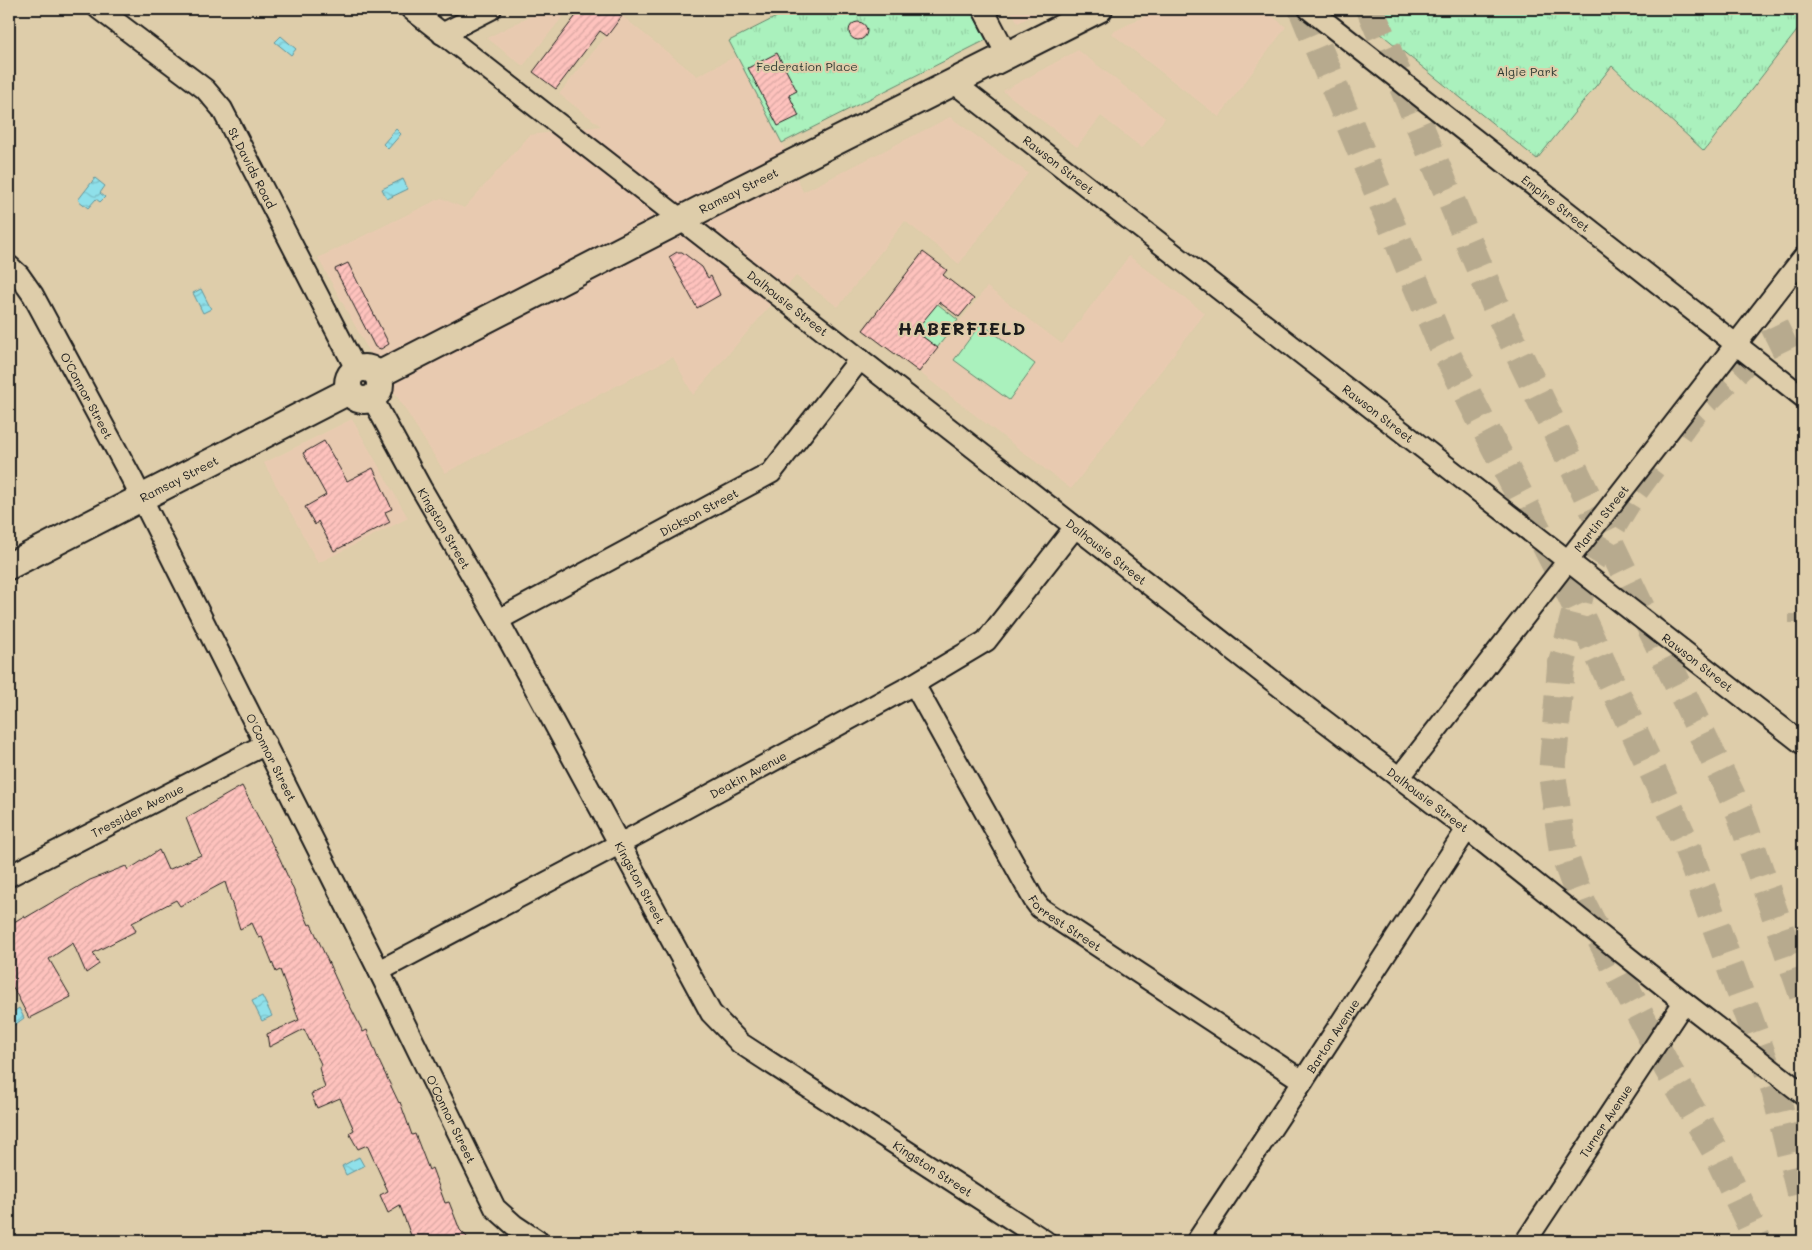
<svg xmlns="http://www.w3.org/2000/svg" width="1812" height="1250" viewBox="0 0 1812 1250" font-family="Mali,sans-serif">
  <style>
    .built { fill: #e8cab0 }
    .grass { fill: url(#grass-tufts); stroke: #63866c }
    .garden { fill: #aaf1bd; stroke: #63866c }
    .water { fill: url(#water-waves); stroke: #619298 }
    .building { fill: url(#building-hatch); stroke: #1c1c1c }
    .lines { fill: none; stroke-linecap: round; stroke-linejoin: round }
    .highway-tunnel { stroke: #b7aa8e; stroke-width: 28; stroke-dasharray: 28 14; stroke-linecap: butt }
    .minor-casing { stroke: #1c1c1c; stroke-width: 24 }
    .major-casing { stroke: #1c1c1c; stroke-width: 30 }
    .minor { stroke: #decdaa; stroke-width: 20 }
    .major { stroke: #decdaa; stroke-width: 26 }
    .labels { text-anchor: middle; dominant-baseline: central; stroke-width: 4; stroke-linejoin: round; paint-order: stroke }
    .park-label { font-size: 12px; fill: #313c34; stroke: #decdaa }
    .street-label { font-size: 12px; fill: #1c1c1c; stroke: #decdaa }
    .district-label { font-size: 18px; font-weight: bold; letter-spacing: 1px; fill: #1c1c1c; stroke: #decdaa }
  </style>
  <defs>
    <pattern id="grass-tufts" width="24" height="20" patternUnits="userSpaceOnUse" patternTransform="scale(1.25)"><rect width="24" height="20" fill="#aaf1bd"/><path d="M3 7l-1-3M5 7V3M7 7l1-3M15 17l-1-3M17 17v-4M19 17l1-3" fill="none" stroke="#92cea2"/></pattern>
    <pattern id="water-waves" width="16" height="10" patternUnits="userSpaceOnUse" patternTransform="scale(1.25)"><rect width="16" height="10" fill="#8fe0ea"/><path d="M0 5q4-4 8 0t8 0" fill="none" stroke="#7bc0c8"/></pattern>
    <pattern id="building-hatch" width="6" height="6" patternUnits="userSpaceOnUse" patternTransform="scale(1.25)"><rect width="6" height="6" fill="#fec2bd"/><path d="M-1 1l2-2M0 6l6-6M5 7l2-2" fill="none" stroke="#d9a6a2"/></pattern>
  </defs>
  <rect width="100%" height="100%" fill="#decdaa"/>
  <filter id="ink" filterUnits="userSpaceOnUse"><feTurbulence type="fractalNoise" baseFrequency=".02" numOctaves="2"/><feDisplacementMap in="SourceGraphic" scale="10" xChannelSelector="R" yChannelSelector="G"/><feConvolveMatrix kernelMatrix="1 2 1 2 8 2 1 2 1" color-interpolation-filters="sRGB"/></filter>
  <g filter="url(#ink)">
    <g class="built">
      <polygon points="544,9 569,9 523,66 487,38"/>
      <polygon points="1010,9 1045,9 1018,23"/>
      <polygon points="1159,9 1263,9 1286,27 1219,117 1111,33"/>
      <polygon points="622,16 697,76 736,56 729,41 820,124 782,144 803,192 950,117 1028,173 959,264 905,221 838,307 796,276 693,395 673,357 445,473 370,353 318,258 441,198 464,208 530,135 601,126 559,94"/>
      <polygon points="1078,50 1165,118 1142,148 1101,116 1077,147 1003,91"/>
      <polygon points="1129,256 1205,313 1071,489 919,372 987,287 1062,344"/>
      <polygon points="352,419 408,518 318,563 264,463"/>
    </g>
    <g class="grass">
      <polygon points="792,9 970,9 986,40 782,143 729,41"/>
      <polygon points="1350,9 1803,9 1803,23 1704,151 1612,66 1537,159"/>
    </g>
    <g class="garden">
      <polygon points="930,298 958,320 937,348 909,325"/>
      <polygon points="981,323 1035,364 1009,400 954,360"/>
    </g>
    <g class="water">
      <polygon points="281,36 296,49 291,55 275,42"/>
      <polygon points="396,129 401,134 388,149 383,144"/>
      <polygon points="95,178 105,186 100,193 105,197 100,202 96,199 88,208 78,200"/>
      <polygon points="403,179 408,189 387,199 382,189"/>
      <polygon points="201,289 211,309 203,313 193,293"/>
      <polygon points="262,996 272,1016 262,1021 252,1001"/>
      <polygon points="19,1008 24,1018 9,1029 9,1015"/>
      <polygon points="359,1157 364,1166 346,1175 342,1166"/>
    </g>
    <g class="building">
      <polygon points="581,9 613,9 622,16 607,36 600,31 556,89 533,72"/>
      <circle cx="858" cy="31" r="9"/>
      <polygon points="777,53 797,91 789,95 799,116 778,126 748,68"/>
      <polygon points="677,252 682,252 702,267 708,278 711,276 720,295 697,308 669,257"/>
      <polygon points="923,252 947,270 943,275 974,299 959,317 939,302 915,331 938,348 919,372 863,330"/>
      <polygon points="348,263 389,344 381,349 375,347 335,269"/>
      <polygon points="324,441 347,481 373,468 392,509 385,512 390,522 334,551 318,521 315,525 305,507 326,495 303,453"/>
      <polygon points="242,786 280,859 309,925 311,924 346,1001 347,1000 363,1032 367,1030 379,1061 399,1103 400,1102 412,1135 415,1134 429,1170 432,1168 445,1203 449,1202 460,1230 471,1241 413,1241 400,1206 388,1213 380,1195 388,1191 367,1145 358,1149 349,1133 354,1130 340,1098 317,1108 311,1094 325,1088 319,1068 321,1064 304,1029 269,1047 267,1034 299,1020 280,970 276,972 262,937 259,938 252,923 240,929 225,882 180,906 176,900 132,923 136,931 93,953 99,964 86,973 73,943 49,959 71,997 29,1018 9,980 9,925 24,916 25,918 90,880 126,866 128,870 159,850 168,870 201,855 186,818"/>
    </g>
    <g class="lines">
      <g class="highway-tunnel">
        <polyline points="1302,9 1438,337 1567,587 1684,839 1775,1090 1803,1205"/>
        <polyline points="1370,9 1497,309 1740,813 1803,995"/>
        <polyline points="1678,432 1689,417 1758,349 1803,327"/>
        <polyline points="1652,467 1632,494 1587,568 1561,667 1552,774 1563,852 1582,903 1668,1069 1715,1150 1758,1241"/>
        <polyline points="1803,614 1803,623"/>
      </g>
      <defs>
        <g id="minor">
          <path id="s1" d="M99,9L205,89L222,109L356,369"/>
          <path id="s2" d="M411,9L1301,703L1467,829L1684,1002L1803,1094"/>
          <polyline points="983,9 1007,55"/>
          <path id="s3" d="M1309,9L1803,397"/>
          <polyline points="442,34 491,9"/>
          <path id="s4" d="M953,82L1803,744"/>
          <path id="s5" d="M9,266L19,275L33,295L131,477L379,971L495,1208L514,1225L538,1241"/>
          <path id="s6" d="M372,398L421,488L498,620L711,1013L740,1043L1045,1241"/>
          <path id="s7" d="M498,620L771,473L860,359"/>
          <path id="s8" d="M914,684L1034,900L1040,908L1303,1081"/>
          <path id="s9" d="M1399,778L1803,258"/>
          <path id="s10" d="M9,876L266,744"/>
          <path id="s11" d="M379,971L640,833L914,684L986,641L1075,527"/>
          <path id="s12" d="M1197,1241L1303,1081L1467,829"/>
          <path id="s13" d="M1526,1241L1684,1002"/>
        </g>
        <g id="major">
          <circle cx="364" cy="384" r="16"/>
          <path id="s14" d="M378,375L713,203L1099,9"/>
          <path id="s15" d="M9,566L349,391"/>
        </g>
      </defs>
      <use href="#minor" class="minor-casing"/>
      <use href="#major" class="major-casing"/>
      <use href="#minor" class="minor"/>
      <use href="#major" class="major"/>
    </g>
  </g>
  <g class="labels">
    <g class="park-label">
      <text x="807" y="66">Federation Place</text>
      <text x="1527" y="71">Algie Park</text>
    </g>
    <g class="street-label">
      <text stroke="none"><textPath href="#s4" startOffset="134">Rawson Street</textPath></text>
      <text stroke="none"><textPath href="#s1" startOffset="225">St Davids Road</textPath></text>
      <text stroke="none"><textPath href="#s14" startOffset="405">Ramsay Street</textPath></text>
      <text stroke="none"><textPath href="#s3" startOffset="314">Empire Street</textPath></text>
      <text stroke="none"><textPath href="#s2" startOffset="478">Dalhousie Street</textPath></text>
      <text stroke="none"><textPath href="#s5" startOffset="152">O'Connor Street</textPath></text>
      <text stroke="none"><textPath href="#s4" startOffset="539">Rawson Street</textPath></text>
      <text stroke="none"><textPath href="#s15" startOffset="191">Ramsay Street</textPath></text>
      <text stroke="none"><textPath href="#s7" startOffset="228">Dickson Street</textPath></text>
      <text stroke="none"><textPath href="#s9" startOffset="329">Martin Street</textPath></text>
      <text stroke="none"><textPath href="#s6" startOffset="149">Kingston Street</textPath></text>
      <text stroke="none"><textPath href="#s2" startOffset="882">Dalhousie Street</textPath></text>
      <text stroke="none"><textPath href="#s4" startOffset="944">Rawson Street</textPath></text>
      <text stroke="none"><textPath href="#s5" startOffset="558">O'Connor Street</textPath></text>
      <text stroke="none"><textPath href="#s11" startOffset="418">Deakin Avenue</textPath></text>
      <text stroke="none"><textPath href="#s2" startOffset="1288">Dalhousie Street</textPath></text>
      <text stroke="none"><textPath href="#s10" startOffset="144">Tressider Avenue</textPath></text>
      <text stroke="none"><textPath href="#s6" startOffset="554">Kingston Street</textPath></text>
      <text stroke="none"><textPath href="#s8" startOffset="286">Forrest Street</textPath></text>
      <text stroke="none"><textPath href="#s12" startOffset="246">Barton Avenue</textPath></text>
      <text stroke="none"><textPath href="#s5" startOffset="962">O'Connor Street</textPath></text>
      <text stroke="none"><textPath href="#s13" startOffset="144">Turner Avenue</textPath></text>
      <text stroke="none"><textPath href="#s6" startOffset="974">Kingston Street</textPath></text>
    </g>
    <g class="district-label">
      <text x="962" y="328">HABERFIELD</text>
    </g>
  </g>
  <rect width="1812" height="1250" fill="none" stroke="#decdaa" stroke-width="30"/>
  <rect x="15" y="15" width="1782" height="1220" fill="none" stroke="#1c1c1c" stroke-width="2" filter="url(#ink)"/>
</svg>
